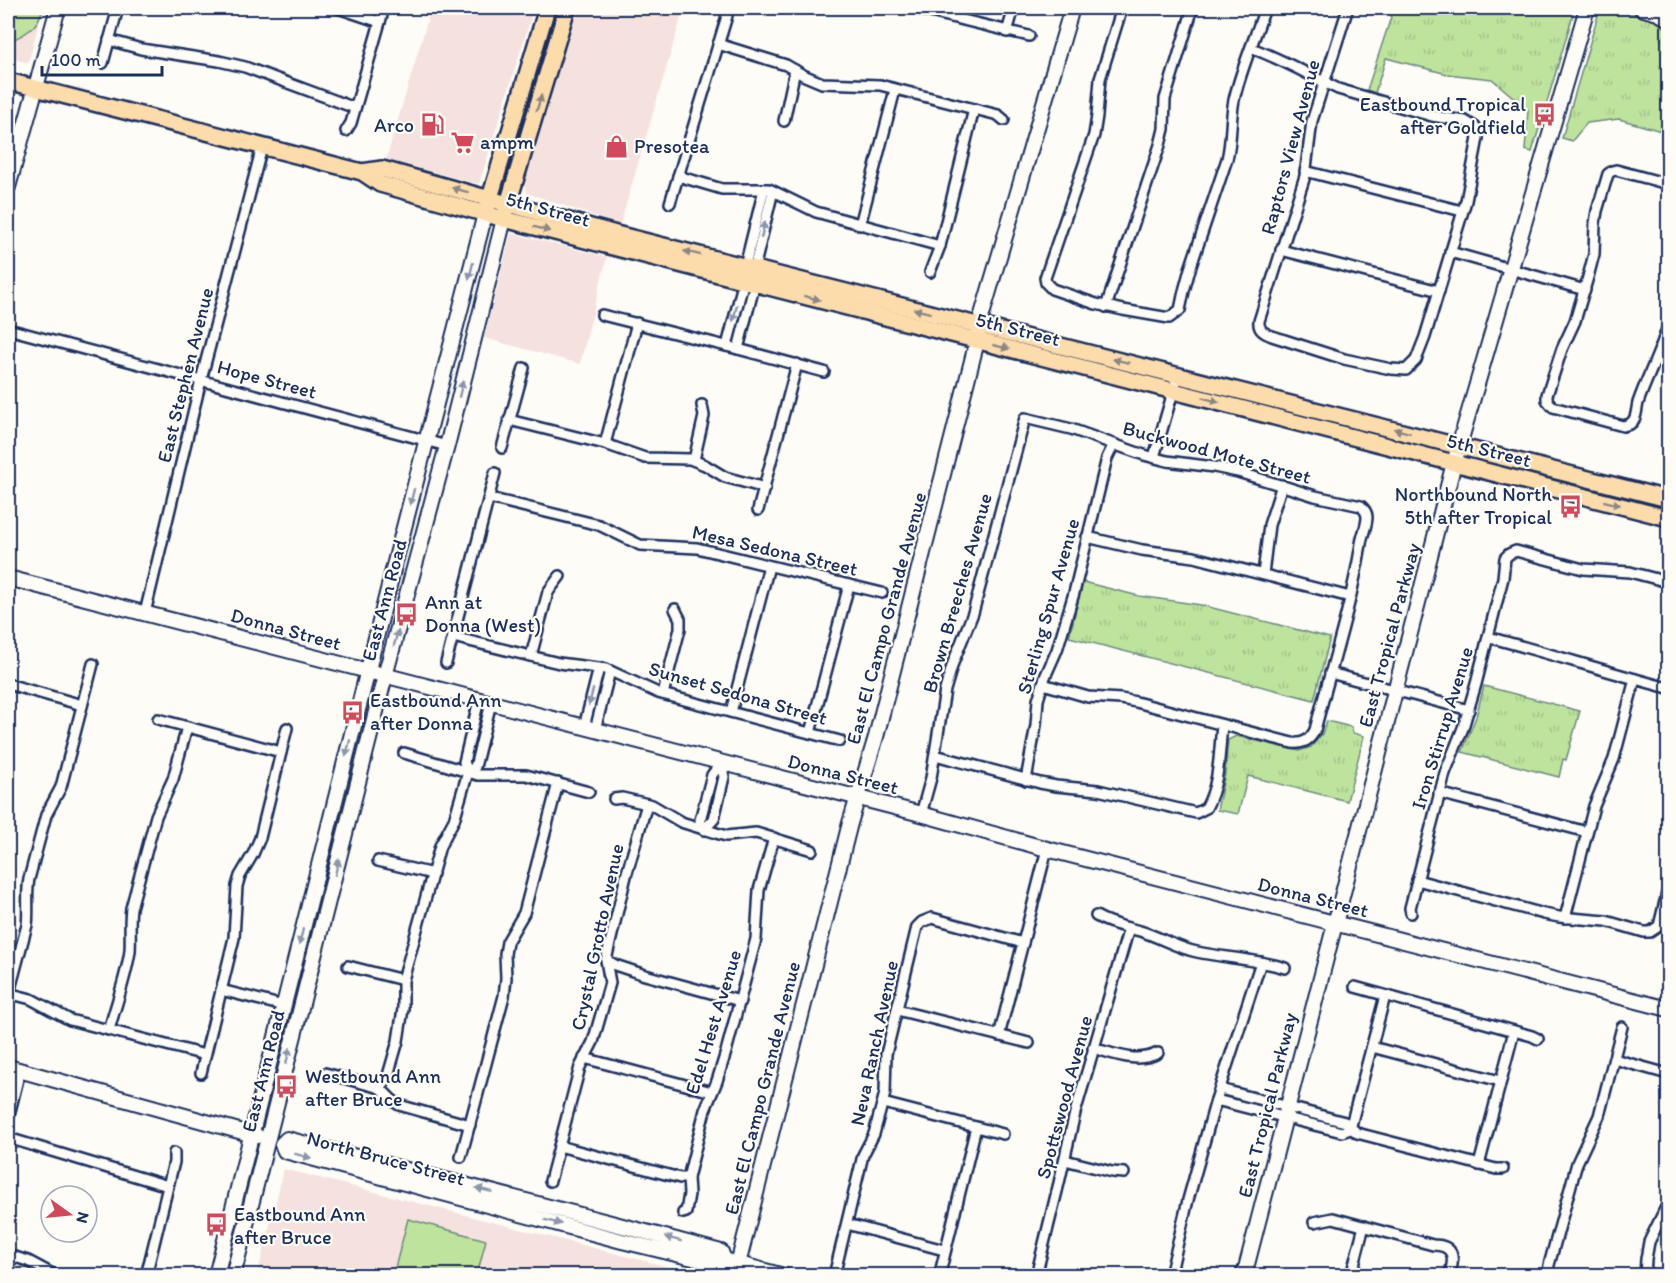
<svg xmlns="http://www.w3.org/2000/svg" width="1676" height="1283" viewBox="0 0 1676 1283" font-family="Itim,sans-serif">
  <style>
    .built { fill: #f5e2de }
    .grass { fill: #bee39d; stroke: #6c897e; stroke-width: 1.5 }
    .park { fill: url(#park-tufts); stroke: #6c897e; stroke-width: 1.5 }
    .lines { fill: none; stroke-linecap: round; stroke-linejoin: round }
    .street-casing { stroke: #1b2f5e; stroke-width: 14 }
    .secondary-casing { stroke: #1b2f5e; stroke-width: 18 }
    .primary-casing { stroke: #1b2f5e; stroke-width: 20 }
    .street { stroke: #fdfcf7; stroke-width: 9 }
    .secondary { stroke: #fdfcf7; stroke-width: 14 }
    .primary { stroke: #fddcac; stroke-width: 15 }
    .oneway { fill: #8c8685 }
    .oneway2 { fill: #8c96aa }
    .labels { text-anchor: middle; dominant-baseline: central; stroke-width: 4.5; stroke-linejoin: round; paint-order: stroke }
    .poi-label { font-size: 20px; fill: #1b2f5e; stroke: #fdfcf7; text-anchor: start }
    .street-label { font-size: 20px; fill: #1b2f5e; stroke: #fdfcf7 }
  </style>
  <defs>
    <pattern id="park-tufts" width="24" height="20" patternUnits="userSpaceOnUse" patternTransform="scale(1.5)"><rect width="24" height="20" fill="#bee39d"/><path d="M3 7l-1-3M5 7V3M7 7l1-3M15 17l-1-3M17 17v-4M19 17l1-3" fill="none" stroke="#a3c38a"/></pattern>
  </defs>
  <rect width="100%" height="100%" fill="#fdfcf7"/>
  <filter id="ink" filterUnits="userSpaceOnUse"><feTurbulence type="fractalNoise" baseFrequency=".0167" numOctaves="2"/><feDisplacementMap in="SourceGraphic" scale="12" xChannelSelector="R" yChannelSelector="G"/><feConvolveMatrix kernelMatrix="1 2 1 2 8 2 1 2 1" color-interpolation-filters="sRGB"/></filter>
  <g filter="url(#ink)">
    <g class="built">
      <polygon points="8,8 43,8 28,63 8,57"/>
      <polygon points="431,8 534,8 479,184 386,160"/>
      <polygon points="574,8 684,8 620,225 527,193 524,183"/>
      <polygon points="511,233 607,257 580,364 484,338"/>
      <polygon points="284,1169 700,1275 257,1276"/>
    </g>
    <g class="grass">
      <path d="M8,8H43C38,28 26,34 8,42Z"/>
      <polygon points="408,1219 486,1240 477,1275 393,1275"/>
    </g>
    <g class="park">
      <polygon points="1394,8 1575,8 1532,152 1525,150 1528,110 1492,79 1447,74 1386,58 1375,93 1367,90"/>
      <polygon points="1604,8 1610,8 1654,20 1668,30 1668,133 1619,119 1587,123 1572,141 1562,138 1598,15"/>
      <polygon points="1083,582 1139,596 1201,605 1330,638 1314,700 1069,637"/>
      <polygon points="1484,686 1580,711 1566,760 1563,759 1559,777 1462,752 1476,717"/>
      <polygon points="1327,721 1351,727 1353,733 1364,736 1347,801 1248,776 1238,814 1217,810 1225,774 1228,740 1236,736 1299,751 1311,747 1322,734"/>
    </g>
    <g class="lines">
      <defs>
        <g id="street">
          <polyline points="338,8 380,22"/>
          <polyline points="914,8 1029,36"/>
          <path d="M1122,8L1100,79L1097,116L1094,135L1045,278L1046,283L1052,289L1096,304L1123,310L1169,318L1180,310L1184,291L1190,269L1227,159C1232,140 1230,120 1234,100C1241,69 1255,38 1265,8"/>
          <polyline points="1007,32 1014,8"/>
          <polyline points="109,40 141,49 219,61 245,67 355,108"/>
          <polyline points="718,44 786,65 803,75 822,83 880,85 998,115 1004,120"/>
          <path d="M1251,48C1282,59 1309,75 1338,89L1432,116L1465,121L1475,127L1478,138L1466,201L1425,337L1416,360L1406,370L1391,369L1344,359L1272,336C1264,333 1258,330 1259,321L1305,176L1312,121L1348,8"/>
          <polyline points="103,63 118,8"/>
          <polyline points="784,121 795,70"/>
          <polyline points="346,131 351,123 384,8"/>
          <polyline points="1305,171 1462,211"/>
          <polyline points="678,176 722,189 769,189 816,212 940,246"/>
          <path d="M1668,184L1616,170L1612,171L1608,174L1597,211L1595,223L1594,254L1588,277L1575,321L1562,349L1547,395V400L1553,407L1623,426L1630,424C1637,419 1636,411 1638,403C1647,376 1661,352 1668,325"/>
          <polyline points="670,203 727,16"/>
          <polyline points="860,225 895,90"/>
          <polyline points="1281,250 1439,291"/>
          <polyline points="1450,252 1585,290"/>
          <polyline points="745,266 764,189"/>
          <polyline points="754,269 773,191"/>
          <polyline points="930,272 940,246 974,109"/>
          <polyline points="1106,307 1160,145 1164,129 1165,99 1193,8"/>
          <polyline points="602,315 738,349 824,372"/>
          <polyline points="8,329 447,446"/>
          <polyline points="727,346 744,280"/>
          <polyline points="738,349 755,283"/>
          <polyline points="509,420 605,444 645,458 690,459 705,465 725,477 765,488"/>
          <polyline points="605,444 637,323"/>
          <polyline points="502,448 524,368"/>
          <polyline points="1154,457 1178,375"/>
          <polyline points="694,460 704,416 702,405"/>
          <polyline points="489,498 599,525 640,545 697,548 882,593"/>
          <polyline points="758,510 797,364"/>
          <polyline points="1087,537 1142,550 1194,557 1350,597"/>
          <polyline points="1263,574 1269,525 1282,485"/>
          <polyline points="145,613 201,380 262,147"/>
          <polyline points="453,637 559,663 606,669 658,693 840,741"/>
          <path d="M1488,637C1548,653 1608,672 1668,688"/>
          <polyline points="531,656 548,592 560,576"/>
          <polyline points="446,663 495,473"/>
          <polyline points="1330,673 1469,710"/>
          <polyline points="8,684 82,705"/>
          <polyline points="663,694 680,629 680,619 675,609"/>
          <polyline points="731,712 769,566"/>
          <polyline points="158,719 281,752"/>
          <polyline points="584,727 599,668"/>
          <polyline points="595,730 610,671"/>
          <polyline points="810,733 849,585"/>
          <polyline points="404,753 478,775 526,775 589,792"/>
          <path d="M935,755L1040,783L1056,786L1098,790L1196,813L1206,808C1220,783 1219,753 1222,725"/>
          <polygon points="721,763 724,777 714,819 704,830 700,820 712,775"/>
          <polyline points="468,772 464,762 479,700"/>
          <polyline points="1026,780 1036,725 1038,700 1045,677 1057,650 1074,593 1107,458 1114,444"/>
          <polyline points="1439,793 1587,832"/>
          <polyline points="614,799 622,798 652,805 681,822 726,836 756,833 812,850"/>
          <path d="M921,814L931,778L945,690L953,663L973,613L1025,418L1071,429L1144,455L1167,461L1214,467L1238,472L1315,496L1361,506C1364,509 1367,512 1367,517C1367,526 1362,535 1361,544C1351,607 1331,668 1315,730C1310,740 1304,744 1292,743L1136,702L1121,699L1088,697L1043,684"/>
          <polyline points="378,861 433,874"/>
          <polyline points="1417,880 1544,914 1559,917 1606,921 1644,932 1650,932 1659,926 1668,889"/>
          <polyline points="1411,913 1410,908 1445,773 1463,728 1476,684 1503,578 1505,558 1509,554 1516,551 1583,569 1630,572 1668,582"/>
          <path d="M1096,916C1109,924 1125,927 1140,931C1160,937 1177,948 1197,952C1226,958 1256,959 1285,968"/>
          <polyline points="1565,918 1594,806 1614,759 1635,679"/>
          <polyline points="606,960 615,965 645,975 740,1001"/>
          <polyline points="348,966 403,980"/>
          <polyline points="1355,987 1532,1036 1538,1039"/>
          <polyline points="221,990 284,1006"/>
          <polyline points="8,993 31,999 70,1020 205,1055"/>
          <path d="M9,993L27,925C29,910 26,895 29,879L46,815L61,787L93,664"/>
          <polyline points="897,1010 1029,1043"/>
          <path d="M109,1030C116,1004 126,978 130,951C131,937 129,923 131,908L156,816L173,779L187,727"/>
          <polyline points="999,1036 1047,849"/>
          <polyline points="1372,1047 1500,1081"/>
          <path d="M1093,1048C1115,1054 1137,1064 1158,1053"/>
          <polyline points="584,1058 712,1092"/>
          <polyline points="1614,1059 1668,1074"/>
          <polyline points="201,1073 234,938 237,886 240,876 253,854 260,838 287,728"/>
          <polyline points="325,1073 380,1088 392,1100 399,1105 470,1125"/>
          <polyline points="8,1083 11,1068"/>
          <polyline points="380,1088 387,1079 398,1041 403,1009 403,980 440,846 454,820 468,772 475,767 491,703"/>
          <polyline points="1220,1089 1345,1122 1357,1133 1496,1169 1503,1169"/>
          <polyline points="1216,1100 1342,1132 1350,1129"/>
          <polyline points="883,1103 1003,1134"/>
          <polyline points="8,1119 20,1071"/>
          <polyline points="1350,1129 1385,996"/>
          <polyline points="8,1138 168,1186"/>
          <polyline points="559,1146 680,1178 688,1178"/>
          <polyline points="461,1157 504,996 506,978 505,954 507,942 524,913 558,783"/>
          <polyline points="1065,1160 1112,1172 1124,1173"/>
          <polyline points="1479,1165 1514,1031"/>
          <polyline points="550,1181 580,1067 593,1042 610,983 606,960 626,876 647,804"/>
          <polyline points="683,1213 686,1212 689,1194 688,1178 705,1110 717,1081 726,1052 756,939 759,890 774,838"/>
          <path d="M1314,1222L1333,1218L1433,1245C1455,1245 1455,1259 1449,1276"/>
          <polyline points="847,1224 944,1250"/>
          <polyline points="8,1255 28,1261 56,1276"/>
          <polyline points="940,1273 976,1127"/>
          <polyline points="146,1276 174,1162 174,1153"/>
          <polyline points="834,1276 863,1155 874,1134 885,1093 886,1054 917,927 922,922 932,918 1023,943"/>
          <polyline points="1036,1276 1059,1183 1075,1113 1129,928"/>
          <polyline points="1170,1276 1188,1200 1216,1100 1261,962"/>
          <polyline points="1351,1276 1364,1226"/>
          <polyline points="1548,1276 1549,1265 1577,1163 1599,1116 1622,1027"/>
          <polyline points="1645,1276 1646,1259 1649,1242 1668,1203"/>
        </g>
        <g id="secondary">
          <polyline points="1641,8 1658,13 1668,18"/>
          <polyline points="8,187 58,8"/>
          <polyline points="8,578 921,814 1047,849 1668,1009"/>
          <polyline points="8,1067 257,1136"/>
          <polyline points="724,1260 721,1252 665,1237 287,1139 282,1144 285,1151 622,1241 718,1264 724,1260 784,1276"/>
          <polyline points="216,1276 393,570 485,214"/>
          <polyline points="233,1276 385,676 447,446 504,219"/>
          <polyline points="735,1276 850,823 876,737 977,341 979,325 1072,8"/>
          <polyline points="1244,1276 1454,463 1587,8"/>
        </g>
        <g id="primary">
          <polyline points="8,81 362,172 380,184 504,219 1668,518"/>
          <polyline points="362,172 382,169 616,234 1668,499"/>
          <polyline points="487,208 547,8"/>
          <polyline points="505,214 567,8"/>
        </g>
      </defs>
      <use href="#street" class="street-casing"/>
      <use href="#secondary" class="secondary-casing"/>
      <use href="#primary" class="primary-casing"/>
      <use href="#street" class="street"/>
      <use href="#secondary" class="secondary"/>
      <use href="#primary" class="primary"/>
    </g>
    <defs><path id="oneway-solid" d="M-6-.8H1V-3.2L6.5 0L1 3.2V.8H-6Z" transform="scale(1.5)"/></defs>
    <g class="oneway">
      <use href="#oneway-solid" transform="translate(539 103) rotate(-73)"/>
      <use href="#oneway-solid" transform="translate(460 190) rotate(-165)"/>
      <use href="#oneway-solid" transform="translate(542 229) rotate(15)"/>
      <use href="#oneway-solid" transform="translate(692 253) rotate(-166)"/>
      <use href="#oneway-solid" transform="translate(812 298) rotate(14)"/>
      <use href="#oneway-solid" transform="translate(922 311) rotate(-166)"/>
      <use href="#oneway-solid" transform="translate(1001 347) rotate(14)"/>
      <use href="#oneway-solid" transform="translate(1121 361) rotate(-166)"/>
      <use href="#oneway-solid" transform="translate(1211 400) rotate(15)"/>
      <use href="#oneway-solid" transform="translate(1402 431) rotate(-166)"/>
      <use href="#oneway-solid" transform="translate(1612 503) rotate(14)"/>
    </g>
    <g class="oneway2">
      <use href="#oneway-solid" transform="translate(763 230) rotate(-76)"/>
      <use href="#oneway-solid" transform="translate(471 271) rotate(104)"/>
      <use href="#oneway-solid" transform="translate(735 313) rotate(104)"/>
      <use href="#oneway-solid" transform="translate(461 389) rotate(-76)"/>
      <use href="#oneway-solid" transform="translate(412 497) rotate(105)"/>
      <use href="#oneway-solid" transform="translate(396 638) rotate(-75)"/>
      <use href="#oneway-solid" transform="translate(591 697) rotate(105)"/>
      <use href="#oneway-solid" transform="translate(348 748) rotate(104)"/>
      <use href="#oneway-solid" transform="translate(337 867) rotate(-76)"/>
      <use href="#oneway-solid" transform="translate(301 937) rotate(104)"/>
      <use href="#oneway-solid" transform="translate(288 1056) rotate(-76)"/>
      <use href="#oneway-solid" transform="translate(303 1156) rotate(15)"/>
      <use href="#oneway-solid" transform="translate(484 1190) rotate(-166)"/>
      <use href="#oneway-solid" transform="translate(553 1222) rotate(15)"/>
      <use href="#oneway-solid" transform="translate(673 1239) rotate(-165)"/>
    </g>
  </g>
  <defs>
    <symbol id="bus-bare" viewBox="-9 -9 18 18"><path d="M-5-6H5V4H4V6H2V4H-2V6H-4V4H-5ZM-3.5-4V0h7V-4ZM-3.5 1.2v1.5H-2V1.2ZM2 1.2v1.5H3.5V1.2Z" fill="#d1495b" stroke="#fdfcf7" stroke-width="2.5" paint-order="stroke"/></symbol>
    <symbol id="fuel-bare" viewBox="-9 -9 18 18"><path d="M-5.5-6h7V0h2V4h1.3V-2.5L3-4.5l.8-.8L6-3V5H2.5V1h-1V6h-7ZM-4.2-4.7v3.2H.2V-4.7Z" fill="#d1495b" stroke="#fdfcf7" stroke-width="2.5" paint-order="stroke"/></symbol>
    <symbol id="supermarket-bare" viewBox="-9 -9 18 18"><path d="M-6-5.5h2.5l.6 2H6L4.5 2H-2.5L-4.4-4H-6ZM-1.5 3.2a1.3 1.3 0 1 0 .1 0ZM3 3.2a1.3 1.3 0 1 0 .1 0Z" fill="#d1495b" stroke="#fdfcf7" stroke-width="2.5" paint-order="stroke"/></symbol>
    <symbol id="shop-bare" viewBox="-9 -9 18 18"><path d="M-5-2.5h2.3a2.7 3.5 0 0 1 5.4 0H5L5.5 6h-11ZM-1.5-2.5h3a1.5 2.3 0 0 0-3 0Z" fill="#d1495b" stroke="#fdfcf7" stroke-width="2.5" paint-order="stroke"/></symbol>
  </defs>
  <g fill-rule="evenodd">
    <use href="#bus-bare" x="1528" y="98" width="33" height="33"/>
    <use href="#fuel-bare" x="416" y="108" width="33" height="33"/>
    <use href="#supermarket-bare" x="446" y="126" width="33" height="33"/>
    <use href="#shop-bare" x="600" y="130" width="33" height="33"/>
    <use href="#bus-bare" x="1554" y="490" width="33" height="33"/>
    <use href="#bus-bare" x="390" y="598" width="33" height="33"/>
    <use href="#bus-bare" x="336" y="696" width="33" height="33"/>
    <use href="#bus-bare" x="270" y="1070" width="33" height="33"/>
    <use href="#bus-bare" x="200" y="1208" width="33" height="33"/>
  </g>
  <g class="labels">
    <g class="poi-label">
      <text x="1526" y="104" text-anchor="end">Eastbound Tropical<tspan x="1526" dy="23">after Goldfield</tspan></text>
      <text x="414" y="125" text-anchor="end">Arco</text>
      <text x="480" y="142">ampm</text>
      <text x="634" y="146">Presotea</text>
      <text x="1552" y="494" text-anchor="end">Northbound North<tspan x="1552" dy="23">5th after Tropical</tspan></text>
      <text x="425" y="602">Ann at<tspan x="425" dy="23">Donna (West)</tspan></text>
      <text x="370" y="700">Eastbound Ann<tspan x="370" dy="23">after Donna</tspan></text>
      <text x="305" y="1076">Westbound Ann<tspan x="305" dy="23">after Bruce</tspan></text>
      <text x="234" y="1214">Eastbound Ann<tspan x="234" dy="23">after Bruce</tspan></text>
    </g>
    <g class="street-label">
      <text transform="translate(1290 147) rotate(-75)">Raptors View Avenue</text>
      <text transform="translate(548 209) rotate(15)">5th Street</text>
      <text transform="translate(1018 329) rotate(14)">5th Street</text>
      <text transform="translate(185 375) rotate(-76)">East Stephen Avenue</text>
      <text transform="translate(267 379) rotate(15)">Hope Street</text>
      <text transform="translate(1489 450) rotate(14)">5th Street</text>
      <text transform="translate(1217 452) rotate(15)">Buckwood Mote Street</text>
      <text transform="translate(775 550) rotate(13)">Mesa Sedona Street</text>
      <text transform="translate(957 593) rotate(-74)">Brown Breeches Avenue</text>
      <text transform="translate(384 600) rotate(-75)">East Ann Road</text>
      <text transform="translate(1048 606) rotate(-74)">Sterling Spur Avenue</text>
      <text transform="translate(886 618) rotate(-75)">East El Campo Grande Avenue</text>
      <text transform="translate(286 629) rotate(15)">Donna Street</text>
      <text transform="translate(1389 635) rotate(-75)">East Tropical Parkway</text>
      <text transform="translate(738 693) rotate(16)">Sunset Sedona Street</text>
      <text transform="translate(1442 728) rotate(-73)">Iron Stirrup Avenue</text>
      <text transform="translate(843 774) rotate(14)">Donna Street</text>
      <text transform="translate(1313 897) rotate(14)">Donna Street</text>
      <text transform="translate(597 937) rotate(-78)">Crystal Grotto Avenue</text>
      <text transform="translate(713 1022) rotate(-73)">Edel Hest Avenue</text>
      <text transform="translate(874 1043) rotate(-78)">Neva Ranch Avenue</text>
      <text transform="translate(263 1071) rotate(-76)">East Ann Road</text>
      <text transform="translate(762 1088) rotate(-76)">East El Campo Grande Avenue</text>
      <text transform="translate(1064 1097) rotate(-75)">Spottswood Avenue</text>
      <text transform="translate(1267 1105) rotate(-76)">East Tropical Parkway</text>
      <text transform="translate(386 1158) rotate(15)">North Bruce Street</text>
    </g>
  </g>
  <rect width="1676" height="1283" fill="none" stroke="#fdfcf7" stroke-width="30"/>
  <rect x="15" y="15" width="1646" height="1253" fill="none" stroke="#1b2f5e" stroke-width="2" filter="url(#ink)"/>
  <g transform="translate(69 1214) rotate(105)"><circle r="28" fill="#fdfcf7" stroke="#a3aaba" stroke-width="1.5"/>
  <path d="M0-4.5L10 22L0 15L-10 22Z" fill="#d1495b"/>
  <text y="-9" font-size="16" font-weight="bold" text-anchor="middle" fill="#1b2f5e">N</text>
  </g>
  <path d="M42 66v9h120v-9" fill="none" stroke="#1b2f5e" stroke-width="3"/>
  <text x="51" y="66" font-size="18" fill="#1b2f5e" stroke="#fdfcf7" stroke-width="4.5" paint-order="stroke">100 m</text>
</svg>
